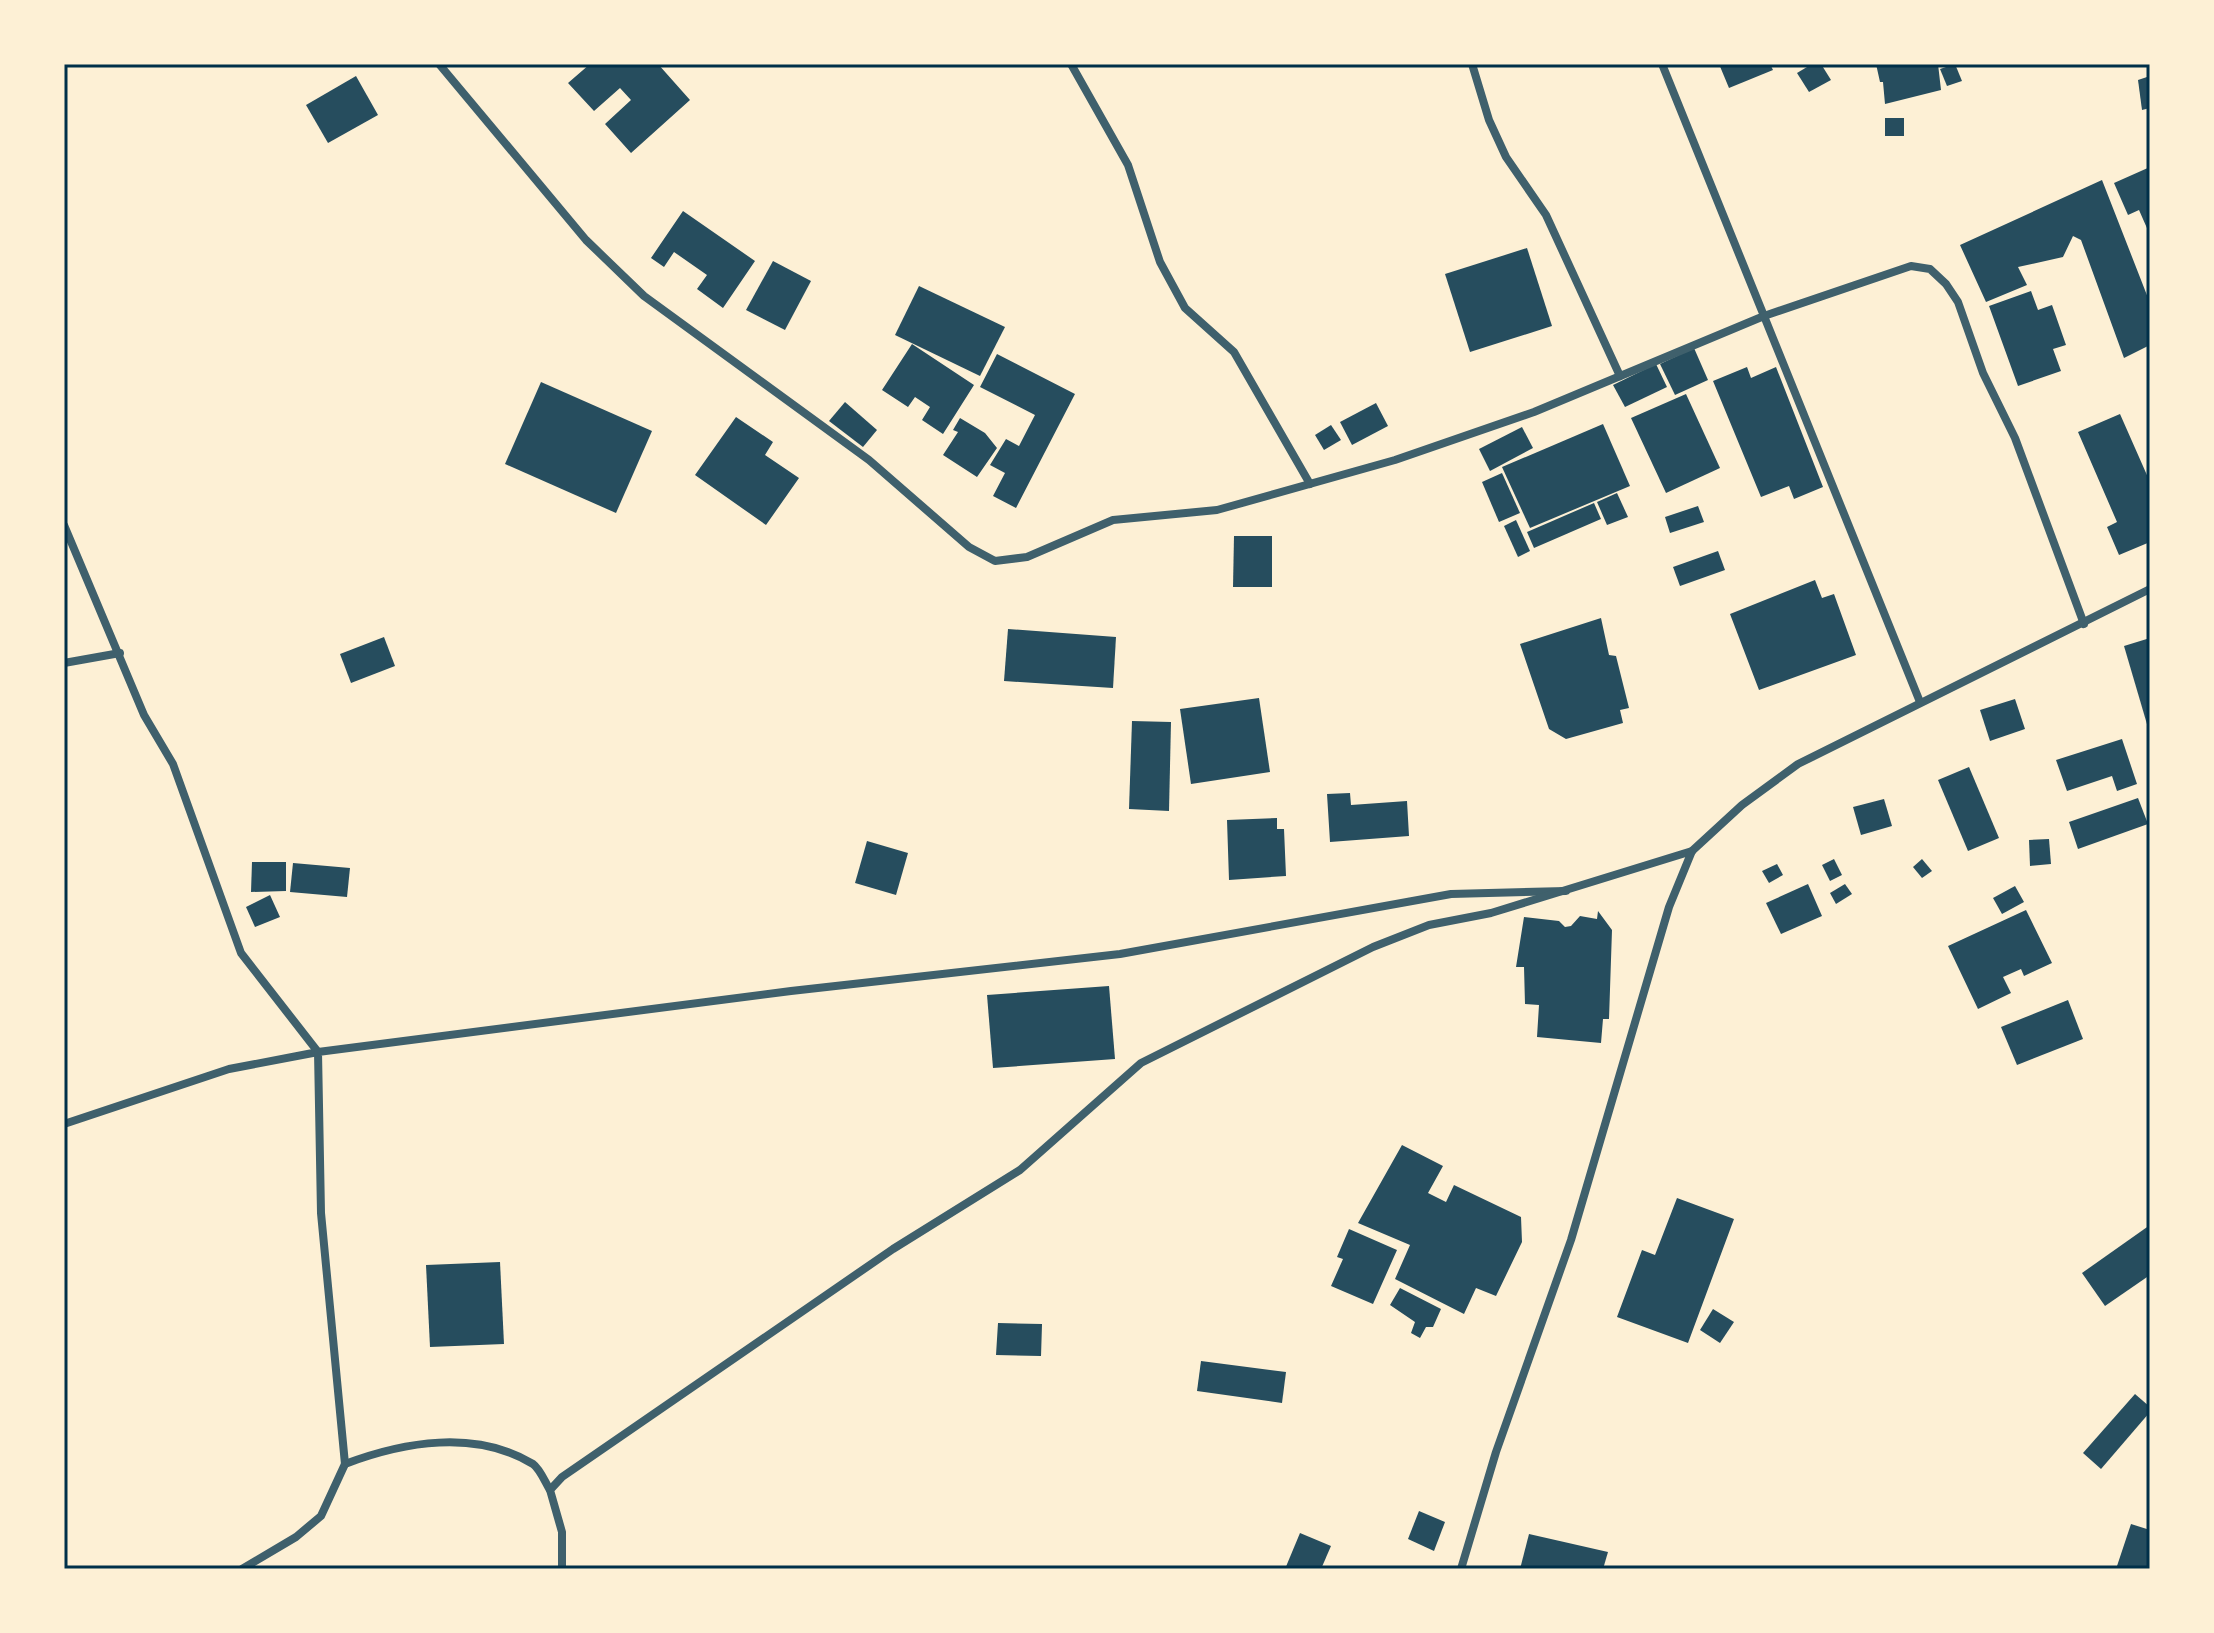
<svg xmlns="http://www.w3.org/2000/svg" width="2214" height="1633" viewBox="0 0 2214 1633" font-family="'Noto Sans',sans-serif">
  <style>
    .building { fill: #264d5e }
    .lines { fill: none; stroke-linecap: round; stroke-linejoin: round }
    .minor { stroke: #3f606c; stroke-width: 8 }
    .neatline { fill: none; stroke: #003049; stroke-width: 3 }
  </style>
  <rect width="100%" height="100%" fill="#fdf0d5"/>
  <g class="building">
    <polygon points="590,64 658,64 690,100 631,153 605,124 631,100 620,88 594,111 568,83"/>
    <polygon points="1719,64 1770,64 1773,70 1729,88"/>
    <polygon points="1812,64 1821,64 1831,80 1809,92 1797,73"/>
    <polygon points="1876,64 1919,64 1923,67 1923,64 1938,64 1941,90 1885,104 1883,82 1880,82"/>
    <polygon points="1955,64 1962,81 1947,86 1940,69"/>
    <polygon points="356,76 378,115 328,143 306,105"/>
    <polygon points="2150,76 2150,108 2142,110 2138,80"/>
    <rect x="1885" y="118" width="19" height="18"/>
    <polygon points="2150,167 2150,235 2139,210 2128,215 2114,183"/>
    <polygon points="2102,180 2150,303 2150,345 2124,358 2081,240 2073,236 2063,257 2018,267 2027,285 1986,302 1960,245"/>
    <polygon points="683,211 755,261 723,308 697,289 707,275 674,252 664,267 651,258"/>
    <polygon points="1527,248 1552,326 1470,352 1445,274"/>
    <polygon points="773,261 811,281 785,330 746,310"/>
    <polygon points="919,286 1005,327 980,376 895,335"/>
    <polygon points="2031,291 2038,310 2052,305 2066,345 2053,349 2061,371 2018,386 1989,306"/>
    <polygon points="912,344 974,385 943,434 922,420 930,407 915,397 908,407 882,390"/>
    <polygon points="1694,348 1708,380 1675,395 1660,364"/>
    <polygon points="997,354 1075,394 1016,508 993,496 1005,473 990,465 1006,439 1019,446 1035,415 980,387"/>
    <polygon points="1656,364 1667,387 1625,407 1613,385"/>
    <polygon points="1747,367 1751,378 1776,367 1823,487 1794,499 1789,486 1761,497 1713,381"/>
    <polygon points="541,382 652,431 616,513 505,464"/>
    <polygon points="1686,394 1720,468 1666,493 1631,418"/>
    <polygon points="845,402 877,430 863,447 829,421"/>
    <polygon points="1376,403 1388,426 1352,445 1340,422"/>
    <polygon points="2120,414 2150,482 2150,542 2119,555 2107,527 2117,522 2078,432"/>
    <polygon points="736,417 773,442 765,455 799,478 766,525 695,475"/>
    <polygon points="960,418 985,433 997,448 977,477 943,455 958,432 953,430"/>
    <polygon points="1603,424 1630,486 1530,528 1502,467"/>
    <polygon points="1331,425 1341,440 1324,450 1315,435"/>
    <polygon points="1522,427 1533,448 1490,471 1479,449"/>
    <polygon points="1502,473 1520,513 1499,522 1482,482"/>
    <polygon points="1617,493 1628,517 1607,525 1597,502"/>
    <polygon points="1594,503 1601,519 1534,548 1527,532"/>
    <polygon points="1698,506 1704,522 1670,533 1665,517"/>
    <polygon points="1516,520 1530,551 1518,557 1504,526"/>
    <polygon points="1234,536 1272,536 1272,587 1233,587"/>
    <polygon points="1718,551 1725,570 1680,586 1673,567"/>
    <polygon points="1815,580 1822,598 1834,594 1856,655 1759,690 1730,614"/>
    <polygon points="1601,618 1609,655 1616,656 1629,708 1620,710 1623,723 1566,739 1549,729 1520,644"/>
    <polygon points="1008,629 1116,637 1113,688 1004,681"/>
    <polygon points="384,637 395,666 351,683 340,654"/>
    <polygon points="2150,638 2150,731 2149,731 2124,646"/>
    <polygon points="1259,698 1270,772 1191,784 1180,709"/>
    <polygon points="2015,699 2025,729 1990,741 1980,710"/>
    <polygon points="1132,721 1171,722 1169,811 1129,809"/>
    <polygon points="2122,739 2137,784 2117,791 2112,776 2067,791 2056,760"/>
    <polygon points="1969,767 1999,838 1968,851 1938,780"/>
    <polygon points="1350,793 1351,805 1407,801 1409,836 1330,842 1327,794"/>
    <polygon points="2138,798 2148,824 2078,849 2069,822"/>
    <polygon points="1884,799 1892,826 1861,835 1853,807"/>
    <polygon points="1277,818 1277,829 1284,829 1286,876 1229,880 1227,820"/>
    <polygon points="2049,839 2051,864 2030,866 2029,840"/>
    <polygon points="867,841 908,853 896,895 855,883"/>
    <polygon points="1834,859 1842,875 1830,881 1822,865"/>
    <polygon points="1922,859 1932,871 1922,878 1913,867"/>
    <polygon points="252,862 286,862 286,891 251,892"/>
    <polygon points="293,863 350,868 347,897 290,892"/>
    <polygon points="1777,864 1783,875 1769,883 1762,871"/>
    <polygon points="1808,884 1822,916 1781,934 1766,903"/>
    <polygon points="1845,884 1852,894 1836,904 1830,893"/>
    <polygon points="2015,886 2024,902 2002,914 1993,898"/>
    <polygon points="270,895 280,917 255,927 246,907"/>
    <polygon points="2026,910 2052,963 2024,976 2021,969 2003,977 2011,993 1978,1009 1948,946"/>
    <polygon points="1598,911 1612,930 1609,1019 1603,1019 1601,1043 1537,1037 1539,1005 1525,1004 1524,967 1516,967 1524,917 1559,921 1565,927 1571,926 1580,916 1597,919"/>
    <polygon points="1109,986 1115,1059 993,1068 987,995"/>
    <polygon points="2068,1000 2083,1039 2017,1065 2001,1027"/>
    <polygon points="1402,1145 1443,1166 1428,1193 1446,1202 1454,1185 1521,1217 1522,1242 1496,1296 1476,1288 1464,1314 1395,1279 1410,1245 1358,1223"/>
    <polygon points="1677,1198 1734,1219 1688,1343 1617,1317 1642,1250 1655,1255"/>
    <polygon points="2150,1225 2150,1275 2105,1306 2082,1273"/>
    <polygon points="1349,1229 1397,1250 1373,1304 1331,1286 1343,1259 1337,1257"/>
    <polygon points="500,1262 504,1344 430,1347 426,1265"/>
    <polygon points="1400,1288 1441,1309 1433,1327 1426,1327 1420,1338 1411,1333 1415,1322 1390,1305"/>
    <polygon points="1713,1309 1734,1322 1720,1343 1700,1330"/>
    <polygon points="998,1323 1042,1324 1041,1356 996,1355"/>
    <polygon points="1201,1361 1286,1372 1282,1403 1197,1391"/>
    <polygon points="2135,1394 2150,1407 2150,1412 2101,1469 2083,1453"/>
    <polygon points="1419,1511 1445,1522 1434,1551 1408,1539"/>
    <polygon points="2131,1524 2150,1530 2150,1569 2116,1569"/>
    <polygon points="1300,1533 1331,1546 1321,1569 1285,1569"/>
    <polygon points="1529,1534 1608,1552 1603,1569 1520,1569"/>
  </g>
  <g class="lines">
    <g class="minor">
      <polyline points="439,64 586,240 644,296 869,460 969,547 995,561 1027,557 1113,520 1217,510 1395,460 1534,412 1764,316 1662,64"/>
      <polyline points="1071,64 1128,165 1160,262 1185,308 1234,352 1310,484"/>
      <polyline points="1472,64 1489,120 1506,157 1546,215 1620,376"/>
      <polyline points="64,525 144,715 173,764 241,953 318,1052 229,1069 64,1124"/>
      <polyline points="64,663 120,653"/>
      <polyline points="1920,702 1764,316 1911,266 1930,269 1946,284 1958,302 1983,373 2015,438 2084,624"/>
      <path d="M345,1464C403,1442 475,1429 533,1464C540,1469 545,1482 550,1490"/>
      <polyline points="242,1569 296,1537 321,1516 345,1464 321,1213 318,1052 791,991 1120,954 1451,894 1566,891"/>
      <polyline points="562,1569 562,1532 550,1490 562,1477 893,1249 1020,1170 1141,1063 1373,947 1429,925 1491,913 1692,851"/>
      <polyline points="1461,1569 1496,1452 1571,1240 1669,907 1692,851 1742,805 1798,764 2150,589"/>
    </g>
  </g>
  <rect width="2214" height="1633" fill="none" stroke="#fdf0d5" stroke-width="132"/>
  <rect x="66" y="66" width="2082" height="1501" class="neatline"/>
</svg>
